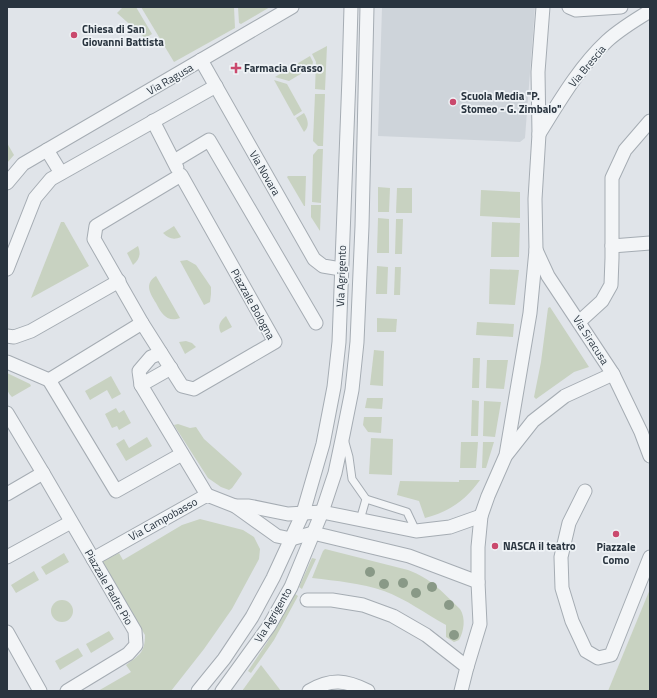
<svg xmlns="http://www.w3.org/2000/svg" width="657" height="698" viewBox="0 0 657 698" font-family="'Titillium Web',sans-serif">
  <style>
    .built { fill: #ced4da }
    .green { fill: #c8d2c1 }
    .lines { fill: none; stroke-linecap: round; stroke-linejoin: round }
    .service-casing { stroke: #a5acb3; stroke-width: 9 }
    .minor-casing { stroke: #a5acb3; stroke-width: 15 }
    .service { stroke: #f3f5f7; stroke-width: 7 }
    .minor { stroke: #f3f5f7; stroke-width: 13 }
    .tree { fill: #899987 }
    .poi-dot { fill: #ca496d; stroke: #eff3f6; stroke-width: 1.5 }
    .labels { text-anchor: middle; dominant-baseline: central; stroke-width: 3.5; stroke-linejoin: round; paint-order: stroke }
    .poi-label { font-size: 11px; font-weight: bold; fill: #29343f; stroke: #eff3f6; text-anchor: start }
    .street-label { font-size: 11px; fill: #29343f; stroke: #eff3f6 }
  </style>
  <rect width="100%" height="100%" fill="#e0e4e9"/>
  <polygon class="built" points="382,7 535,7 525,138 520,142 378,136"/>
  <g class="green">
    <polygon points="123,7 136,7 152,34 145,38 117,13"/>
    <polygon points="141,7 234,7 235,28 174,62"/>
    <polygon points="238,7 270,7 241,24 239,23"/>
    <polygon points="327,46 325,90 315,89 316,62 312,54"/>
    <polygon points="310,56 313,62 312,67 289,81 275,77"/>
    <polygon points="274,80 287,84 302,111 294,116"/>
    <polygon points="315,94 325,94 323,146 318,146 313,141"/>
    <path d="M304,113C308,120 310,126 304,132L296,118Z"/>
    <polygon points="7,143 14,155 7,163"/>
    <polygon points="318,149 323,149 321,203 312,202 313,155"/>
    <polygon points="288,176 306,176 305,206 304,206 287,177"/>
    <polygon points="378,187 390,188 389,212 378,212"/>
    <polygon points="397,188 412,188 412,213 396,213"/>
    <polygon points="481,190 520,192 520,218 480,216"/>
    <polygon points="311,205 321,205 320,231 311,217"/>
    <polygon points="378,218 389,219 389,253 377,253"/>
    <polygon points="396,219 403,219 402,254 395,254"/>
    <polygon points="61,222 64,222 89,266 31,298"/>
    <polygon points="492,222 520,223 519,257 491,257"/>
    <path d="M174,226L181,237C174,240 169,239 163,233Z"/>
    <path d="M138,246C141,254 140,259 133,265L127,253Z"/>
    <polygon points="187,260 196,265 211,287 211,294 210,302 204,305 180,261"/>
    <polygon points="377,266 388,267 387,294 376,294"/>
    <polygon points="395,267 401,267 400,295 394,295"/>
    <polygon points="490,269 519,270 515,305 489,304"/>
    <path d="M156,276L180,318C167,323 161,313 156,303C150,293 144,284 156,276Z"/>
    <polygon points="550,307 589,367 574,372 536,399 534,397 541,362 548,308"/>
    <path d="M226,316L232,327L221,333C217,326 220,321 226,316Z"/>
    <polygon points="377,318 397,319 396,332 377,332"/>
    <polygon points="477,322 514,324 513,337 476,335"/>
    <polygon points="186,341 192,343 196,347 185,354 179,342"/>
    <polygon points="374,350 384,351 383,386 370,385"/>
    <polygon points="473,358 480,358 479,388 472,388"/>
    <polygon points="487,360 508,360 504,389 486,388"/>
    <path d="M7,373L30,384L31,386L12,397C5,391 7,382 7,373Z"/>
    <polygon points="111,376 121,394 112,399 107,390 90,400 85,391"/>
    <polygon points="367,398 383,398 382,409 365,408"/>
    <polygon points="472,400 479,401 478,436 471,436"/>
    <polygon points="484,401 501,402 495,437 483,436"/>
    <polygon points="116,408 119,413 124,410 131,423 119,430 117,426 112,428 105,414"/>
    <polygon points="364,417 382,417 381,433 368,432 363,425"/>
    <polygon points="178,424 190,428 196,427 204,439 241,472 242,474 232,488 229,490 221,487 208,478 174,425"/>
    <polygon points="147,437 152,446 126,461 116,444 124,439 129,448"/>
    <polygon points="371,438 393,439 392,475 369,474"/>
    <polygon points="461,442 478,442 476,468 460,468"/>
    <polygon points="483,442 494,442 486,468 482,468"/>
    <path d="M459,480H480C466,500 449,512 425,518L419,501L397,495L400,481L459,482Z"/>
    <path d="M200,519L243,530L254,537L260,549L259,559L232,609L204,649L171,691H98L131,672L126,665C139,655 145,653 145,635L102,563L103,561L119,553L123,560L182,525Z"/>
    <path d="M325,549L408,570C432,579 442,592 460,609C466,618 464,631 459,640L454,642L446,637V625C426,614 406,599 384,591C361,583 337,581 312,578L323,551Z"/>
    <polygon points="64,553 69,562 46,575 41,567"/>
    <polygon points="312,558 316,559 302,589 299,587"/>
    <polygon points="34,571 39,580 16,593 11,585"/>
    <polygon points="650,589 650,691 608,691"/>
    <polygon points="295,594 298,596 274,640 251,673 248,671 268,641"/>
    <circle cx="62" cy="611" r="11"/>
    <polygon points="109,631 114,639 91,653 86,644"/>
    <polygon points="78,648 83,656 60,670 55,661"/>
    <polygon points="261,665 281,691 242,691"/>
  </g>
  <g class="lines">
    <defs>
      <g id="service">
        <polyline points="344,439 349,457 352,479 366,499 407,512 416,531"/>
        <polyline points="360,520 366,499"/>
      </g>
      <g id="minor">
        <polyline points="569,7 576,10 621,7"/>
        <polyline points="201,60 314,259 323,266 341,269"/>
        <polyline points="153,121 177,168"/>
        <path d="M539,134C559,102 579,67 607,41C620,29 635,20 650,11"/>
        <polyline points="47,150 61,173"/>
        <polyline points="174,161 209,140 316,323"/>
        <polygon points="181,175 275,342 194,389 182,386 142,323 94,239 96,226"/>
        <polyline points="7,183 23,164 292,7"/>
        <polyline points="612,246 650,243"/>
        <polyline points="536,250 548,276 613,374 641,432 650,456"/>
        <polyline points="7,269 35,198 51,179 216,86"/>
        <polyline points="579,322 602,301 611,285 612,258 612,178 625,150 650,121"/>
        <polyline points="142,323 49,380 116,491 182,454"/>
        <polyline points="7,336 14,337 31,331 119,281"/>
        <polyline points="161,353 151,357 139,371 141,385 207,495"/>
        <polyline points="7,362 49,380"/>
        <polyline points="141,385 171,368"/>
        <polyline points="7,413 43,473 135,631 136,645 128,654 67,691"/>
        <polyline points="507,454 533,421 565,396 613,374"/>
        <polyline points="585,491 569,523 561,557 562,588 572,621 586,651 598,658 611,655 650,557"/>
        <polyline points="7,494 43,473"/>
        <polyline points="235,506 249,506 288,514 322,512 416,531 450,527 481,516"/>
        <polyline points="7,557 71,522"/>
        <polyline points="93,559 207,495 235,506 277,536 291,539 313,533 409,556 478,582"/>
        <polyline points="307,600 332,600 363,605 393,616 426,635 467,667 461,691"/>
        <polyline points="7,632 40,691"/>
        <polyline points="467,667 480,624 478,582 478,547 481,516 488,496 506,455 530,313 536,250 535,199 539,134 538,72 543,7"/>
        <polyline points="198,691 224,659 252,617 273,578 303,513 323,444 334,387 339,342 349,77 351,7"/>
        <polyline points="222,691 269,626 291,587 322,512 335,473 343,435 352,390 357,342 362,226 367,7"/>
        <path d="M309,691C331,678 346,680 368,691"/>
      </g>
    </defs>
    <use href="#service" class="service-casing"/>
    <use href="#minor" class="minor-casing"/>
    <use href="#service" class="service"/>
    <use href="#minor" class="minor"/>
  </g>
  <g class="tree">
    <circle cx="370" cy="572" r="5"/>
    <circle cx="403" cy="583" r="5"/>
    <circle cx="384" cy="584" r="5"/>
    <circle cx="432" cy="587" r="5"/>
    <circle cx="416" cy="593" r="5"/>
    <circle cx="449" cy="605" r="5"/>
    <circle cx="454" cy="635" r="5"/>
  </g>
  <g class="poi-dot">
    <circle cx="74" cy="35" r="4"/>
    <path d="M234 62h4v4h4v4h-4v4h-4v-4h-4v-4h4z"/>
    <circle cx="453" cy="102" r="4"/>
    <circle cx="616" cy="534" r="4"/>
    <circle cx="495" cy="546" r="4"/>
  </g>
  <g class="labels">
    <g class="poi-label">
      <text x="82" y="29">Chiesa di San<tspan x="82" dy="13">Giovanni Battista</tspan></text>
      <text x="244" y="68">Farmacia Grasso</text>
      <text x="461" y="96">Scuola Media "P.<tspan x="461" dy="13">Stomeo - G. Zimbalo"</tspan></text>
      <text x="503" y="546">NASCA il teatro</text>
      <text x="616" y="547" text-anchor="middle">Piazzale<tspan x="616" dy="13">Como</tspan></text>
    </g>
    <g class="street-label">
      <text transform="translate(587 66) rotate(-50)">Via Brescia</text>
      <text transform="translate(170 79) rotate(-30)">Via Ragusa</text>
      <text transform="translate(265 173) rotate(60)">Via Novara</text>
      <text transform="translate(341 276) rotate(-88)">Via Agrigento</text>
      <text transform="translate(253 304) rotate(61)">Piazzale Bologna</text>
      <text transform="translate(591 340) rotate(57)">Via Siracusa</text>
      <text transform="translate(163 519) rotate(-29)">Via Campobasso</text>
      <text transform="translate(109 587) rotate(60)">Piazzale Padre Pio</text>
      <text transform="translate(273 615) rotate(-59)">Via Agrigento</text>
    </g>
  </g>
  <rect width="657" height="698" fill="none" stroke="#29343f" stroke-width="16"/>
</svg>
